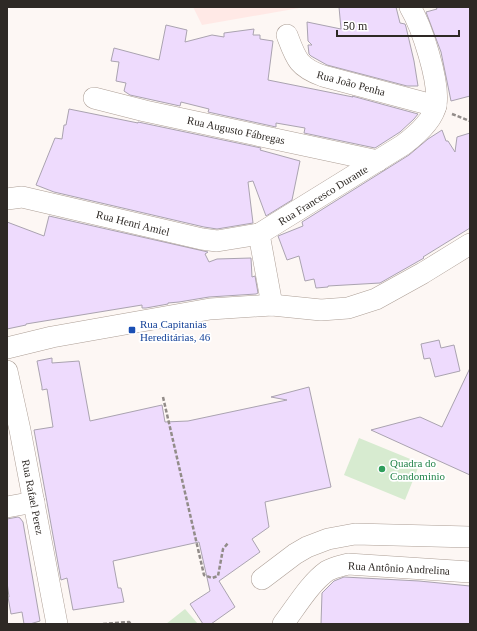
<svg xmlns="http://www.w3.org/2000/svg" width="477" height="631" viewBox="0 0 477 631" font-family="'Times New Roman',serif">
  <style>
    .education { fill: #ffe9e6 }
    .green { fill: #d7ebd0 }
    .building { fill: #eedbfd; stroke: #aaa3b0 }
    .lines { fill: none; stroke-linecap: round; stroke-linejoin: round }
    .minor-casing { stroke: #ad9f96; stroke-width: 22 }
    .path { stroke: #928c89; stroke-width: 2.5; stroke-dasharray: 4 2; stroke-linecap: butt }
    .minor { stroke: #fff; stroke-width: 21 }
    .transit-dot { fill: #1a4fb4; stroke: #fff; stroke-width: 1.5 }
    .leisure-dot { fill: #2e9e5b; stroke: #fff; stroke-width: 1.5 }
    .labels { text-anchor: middle; dominant-baseline: central; stroke-width: 3.5; stroke-linejoin: round; paint-order: stroke }
    .street-label { font-size: 11px; fill: #2e2925; stroke: #fff }
    .transit-label { font-size: 11px; fill: #164399; stroke: #fff; text-anchor: start }
    .leisure-label { font-size: 11px; fill: #27864d; stroke: #fff; text-anchor: start }
  </style>
  <rect width="100%" height="100%" fill="#fdf7f4"/>
  <polygon class="education" points="193,7 305,7 202,25"/>
  <g class="green">
    <polygon points="359,438 420,463 405,500 344,475"/>
    <polygon points="185,609 198,624 166,624"/>
  </g>
  <g class="building">
    <polygon points="339,7 396,7 400,23 405,24 406,27 414,61 418,86 407,86 327,65 311,56 309,54 308,45 312,45 308,41 307,22 341,29"/>
    <polygon points="436,7 470,7 470,96 451,101 441,52 426,12 437,9"/>
    <polygon points="166,25 187,30 185,42 212,35 224,37 224,33 254,29 253,35 260,35 260,39 273,41 268,80 353,97 352,96 418,114 414,119 400,132 375,148 304,133 305,128 276,123 276,127 208,112 209,109 181,102 180,106 130,95 124,91 126,83 116,81 119,62 111,61 114,48 159,60"/>
    <polygon points="69,109 138,123 138,122 261,148 260,150 300,161 292,200 266,216 253,181 248,182 253,223 217,229 204,227 54,192 36,185 55,138 62,139 64,125 66,125"/>
    <polygon points="442,130 446,141 448,141 455,152 457,137 470,133 470,228 423,257 424,258 380,283 328,286 328,287 316,288 314,279 305,281 299,256 287,260 278,236 303,226 302,222 409,155 428,139"/>
    <polygon points="49,216 208,252 205,254 209,262 217,259 251,258 252,277 255,276 258,293 256,294 209,297 179,302 168,303 168,304 146,308 142,308 142,305 26,324 26,325 7,329 7,222 44,236"/>
    <polygon points="439,340 441,348 454,345 460,371 435,377 430,358 424,359 421,344"/>
    <polygon points="52,358 52,363 79,361 90,421 162,405 165,422 188,421 287,400 271,397 309,387 331,487 265,502 269,527 252,539 260,552 219,581 235,607 211,624 203,624 190,604 210,591 199,542 113,561 118,588 121,588 124,602 73,610 67,578 61,580 34,430 53,427 47,389 42,390 42,387 37,361"/>
    <polygon points="470,368 470,475 371,430 420,417 442,427"/>
    <polygon points="18,517 20,518 23,522 40,621 30,624 24,624 22,612 11,614 8,597 9,597 7,582 7,519"/>
    <polygon points="344,577 419,581 470,586 470,624 321,624 322,593 334,581"/>
  </g>
  <g class="lines">
    <defs>
      <g id="minor">
        <path d="M287,35C296,59 298,67 323,76L436,106"/>
        <polyline points="94,98 145,111 378,161"/>
        <polyline points="7,199 22,197 202,239 217,241 259,234"/>
        <path d="M272,305L259,234L403,145C415,136 433,121 436,105C440,82 422,27 410,7"/>
        <polyline points="7,348 52,337 210,309 272,305 321,310 348,308 376,299 423,273 470,244"/>
        <polyline points="7,371 20,430 57,624"/>
        <polyline points="7,507 34,502"/>
        <polyline points="262,579 295,554 307,547 328,539 355,534 470,537"/>
        <path d="M283,624C296,607 310,583 327,571C334,567 341,566 348,564L470,572"/>
      </g>
    </defs>
    <use href="#minor" class="minor-casing"/>
    <g class="path">
      <polyline points="452,114 470,121"/>
      <polyline points="163,397 204,575 212,578 218,576 223,549 228,543"/>
      <polyline points="103,624 129,622 131,624"/>
    </g>
    <use href="#minor" class="minor"/>
  </g>
  <rect class="transit-dot" x="128" y="326" width="8" height="8" rx="2"/>
  <circle class="leisure-dot" cx="382" cy="469" r="4"/>
  <g class="labels">
    <g class="street-label">
      <text transform="translate(351 83) rotate(15)">Rua João Penha</text>
      <text transform="translate(236 130) rotate(12)">Rua Augusto Fábregas</text>
      <text transform="translate(323 195) rotate(-32)">Rua Francesco Durante</text>
      <text transform="translate(133 223) rotate(14)">Rua Henri Amiel</text>
      <text transform="translate(33 497) rotate(79)">Rua Rafael Perez</text>
      <text transform="translate(399 568) rotate(3)">Rua Antônio Andrelina</text>
    </g>
    <g class="transit-label">
      <text x="140" y="324">Rua Capitanias<tspan x="140" dy="13">Hereditárias, 46</tspan></text>
    </g>
    <g class="leisure-label">
      <text x="390" y="463">Quadra do<tspan x="390" dy="13">Condominio</tspan></text>
    </g>
  </g>
  <rect width="477" height="631" fill="none" stroke="#2e2925" stroke-width="16"/>
  <path d="M337 30v6h122v-6" fill="none" stroke="#2e2925" stroke-width="2"/>
  <text x="343" y="30" font-size="12" fill="#2e2925" stroke="#ffffff" stroke-width="3" paint-order="stroke">50 m</text>
</svg>
